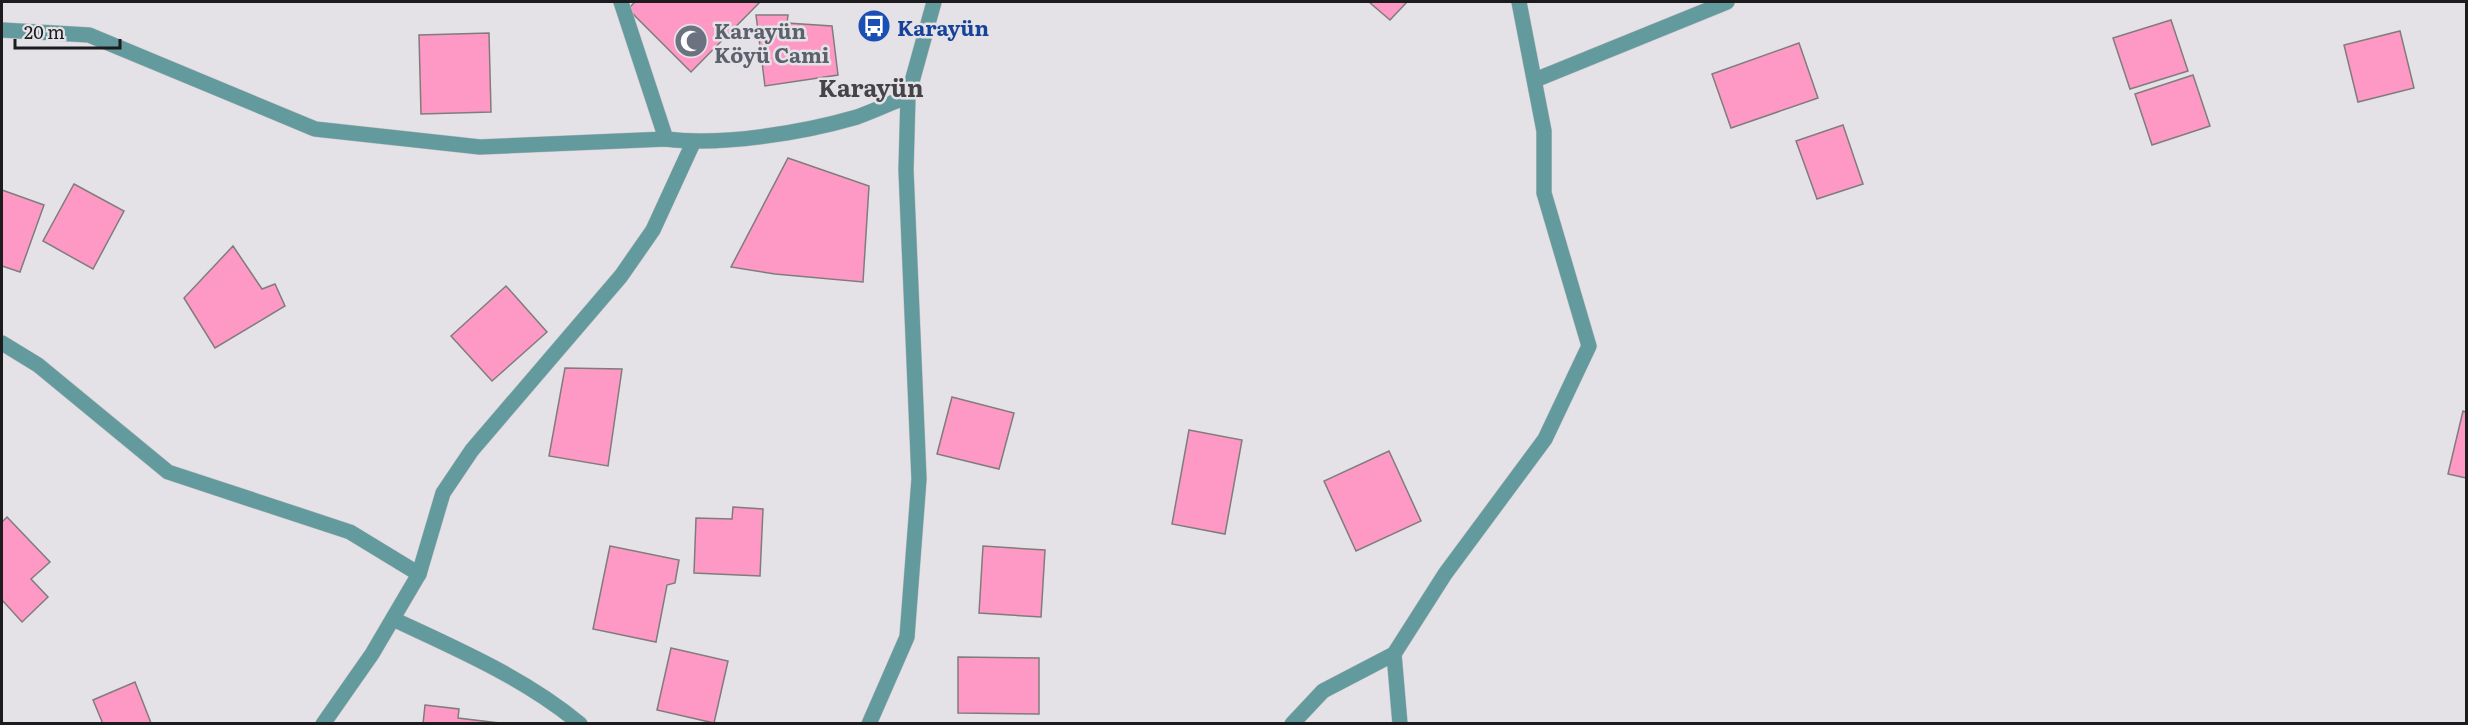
<svg xmlns="http://www.w3.org/2000/svg" width="2468" height="725" viewBox="0 0 2468 725" font-family="Literata,serif">
  <style>
    .building { fill: #fd99c4; stroke: #807c7d; stroke-width: 1.5 }
    .lines { fill: none; stroke-linecap: round; stroke-linejoin: round }
    .minor-casing { stroke: #c0bec2; stroke-width: 16 }
    .tertiary-casing { stroke: #c0bec2; stroke-width: 16 }
    .minor { stroke: #629a9d; stroke-width: 15 }
    .tertiary { stroke: #629a9d; stroke-width: 15 }
    .labels { text-anchor: middle; dominant-baseline: central; stroke-width: 5; stroke-linejoin: round; paint-order: stroke }
    .transit-label { font-size: 21px; font-weight: bold; fill: #164399; stroke: #e4e2e6; text-anchor: start }
    .worship-label { font-size: 21px; font-weight: bold; fill: #5b616d; stroke: #e4e2e6; text-anchor: start }
    .quarter-label { font-size: 24px; font-weight: bold; fill: #454347; stroke: #e4e2e6 }
  </style>
  <rect width="100%" height="100%" fill="#e4e2e6"/>
  <g class="building">
    <polygon points="635,2 760,2 691,72 628,9"/>
    <polygon points="1369,2 1407,2 1390,20"/>
    <polygon points="756,15 788,15 787,23 832,26 838,75 765,86"/>
    <polygon points="2171,20 2188,71 2130,89 2113,38"/>
    <polygon points="2400,31 2414,88 2358,102 2344,45"/>
    <polygon points="489,33 491,112 421,114 419,35"/>
    <polygon points="1799,43 1818,98 1731,128 1712,74"/>
    <polygon points="2193,75 2210,126 2152,145 2135,94"/>
    <polygon points="1843,125 1863,184 1817,199 1796,141"/>
    <polygon points="788,158 869,186 863,282 775,274 731,267"/>
    <polygon points="74,184 124,211 93,269 43,241"/>
    <polygon points="2,190 44,205 20,272 2,266"/>
    <polygon points="233,246 262,289 275,284 285,306 215,348 184,298"/>
    <polygon points="506,286 547,332 492,381 451,336"/>
    <polygon points="565,368 622,369 608,466 549,456"/>
    <polygon points="952,397 1014,413 999,469 937,454"/>
    <polygon points="2463,411 2466,412 2466,478 2448,474"/>
    <polygon points="1189,430 1242,440 1225,534 1172,524"/>
    <polygon points="1389,451 1421,521 1356,551 1324,481"/>
    <polygon points="733,507 763,509 760,576 694,573 696,518 732,519"/>
    <polygon points="7,517 50,562 31,579 48,597 22,622 2,600 2,522"/>
    <polygon points="610,546 679,560 675,583 667,585 656,642 593,629"/>
    <polygon points="983,546 1045,550 1041,617 979,613"/>
    <polygon points="671,648 728,661 714,723 657,710"/>
    <polygon points="958,657 1039,658 1039,714 958,713"/>
    <polygon points="135,682 151,723 103,724 93,700"/>
    <polygon points="425,705 459,709 458,718 508,724 423,724"/>
  </g>
  <g class="lines">
    <defs>
      <g id="minor">
        <polyline points="621,2 666,139"/>
        <polyline points="1535,80 1727,2"/>
        <polyline points="2,343 38,365 168,472 350,532 419,574"/>
        <path d="M393,619C457,649 525,678 580,724"/>
        <polyline points="323,724 372,654 419,574 443,493 472,450 621,276 653,230 693,143"/>
        <polyline points="869,724 907,637 919,479 906,170 908,96"/>
        <polyline points="1292,724 1323,691 1394,654"/>
        <polyline points="1400,724 1394,654 1445,574 1545,439 1589,346 1544,193 1544,131 1519,2"/>
      </g>
      <path id="tertiary" d="M2,30L89,35L315,129L480,147L666,139C722,146 802,133 857,117C874,111 891,103 908,96L934,2"/>
    </defs>
    <use href="#minor" class="minor-casing"/>
    <use href="#tertiary" class="tertiary-casing"/>
    <use href="#minor" class="minor"/>
    <use href="#tertiary" class="tertiary"/>
  </g>
  <defs>
    <symbol id="bus-disc" viewBox="-11 -11 22 22"><circle r="9.5" fill="#1a4fb4" stroke="#e4e2e6"/><path d="M-5-6H5V4H4V6H2V4H-2V6H-4V4H-5ZM-3.5-4V0h7V-4ZM-3.5 1.2v1.5H-2V1.2ZM2 1.2v1.5H3.5V1.2Z" fill="#fff"/></symbol>
    <symbol id="mosque-disc" viewBox="-11 -11 22 22"><circle r="9.5" fill="#6b7280" stroke="#e4e2e6"/><path d="M3.5-4.9A6 6 0 1 0 3.5 4.9A5 5 0 1 1 3.5-4.9Z" fill="#fff"/></symbol>
  </defs>
  <g fill-rule="evenodd">
    <use href="#bus-disc" x="855" y="7" width="38" height="38"/>
    <use href="#mosque-disc" x="672" y="22" width="38" height="38"/>
  </g>
  <g class="labels">
    <g class="transit-label">
      <text x="897" y="26">Karayün</text>
    </g>
    <g class="worship-label">
      <text x="714" y="29">Karayün<tspan x="714" dy="24">Köyü Cami</tspan></text>
    </g>
    <g class="quarter-label">
      <text x="871" y="86">Karayün</text>
    </g>
  </g>
  <rect width="2468" height="725" fill="none" stroke="#1c1b1d" stroke-width="6"/>
  <path d="M15 39v9h105v-9" fill="none" stroke="#1c1b1d" stroke-width="3"/>
  <text x="24" y="39" font-size="18" fill="#1c1b1d" stroke="#e4e2e6" stroke-width="4.5" paint-order="stroke">20 m</text>
</svg>
